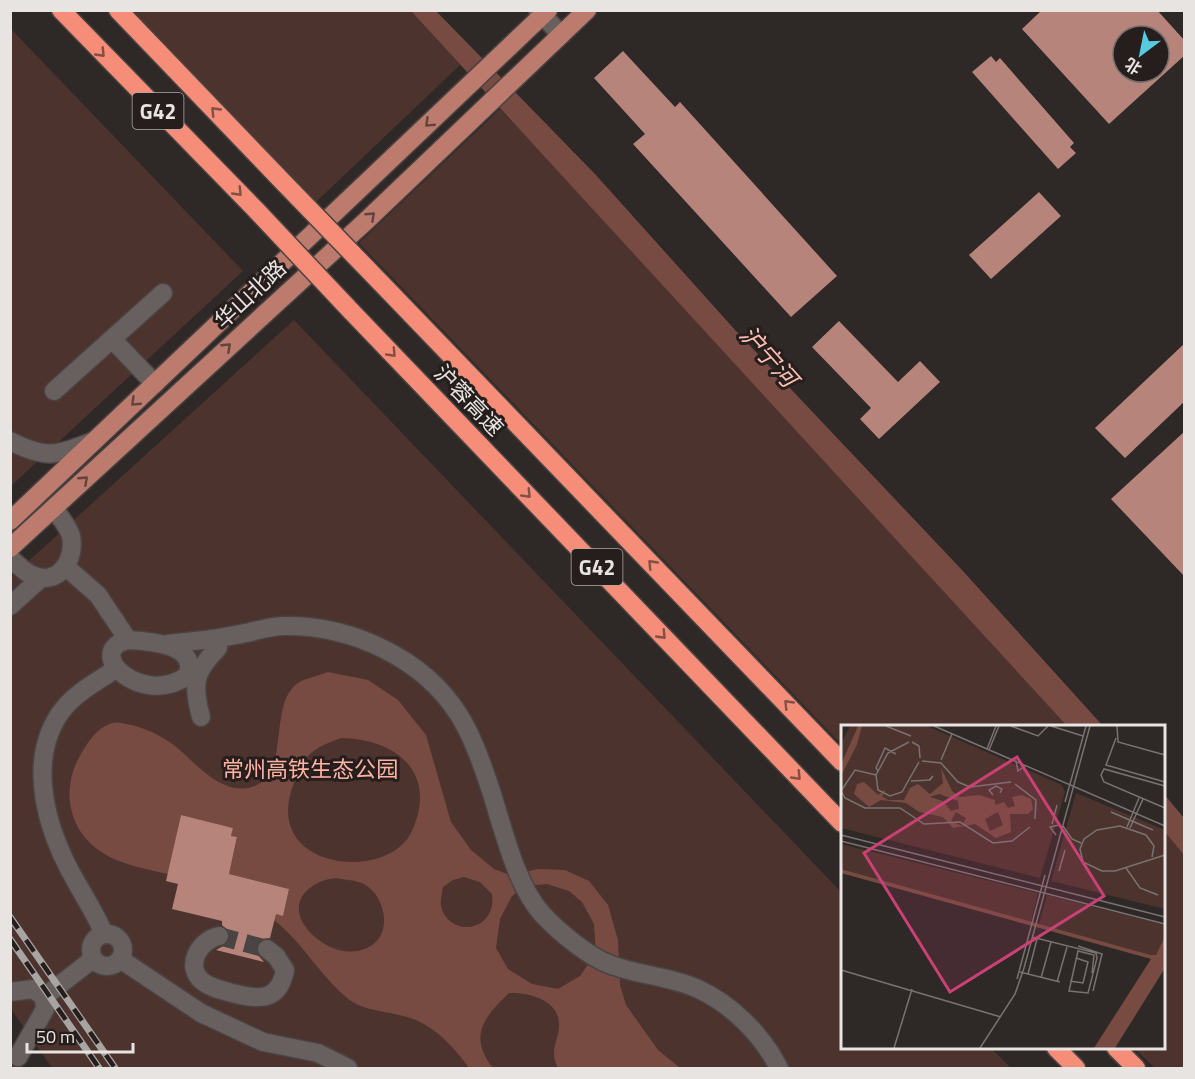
<svg xmlns="http://www.w3.org/2000/svg" width="1195" height="1079" viewBox="0 0 1195 1079" font-family="'Titillium Web','Noto Sans SC',sans-serif">
  <style>
    .green { fill: #4d332d }
    .water { fill: #774b41; fill-rule: evenodd }
    .building { fill: #b6847a; fill-rule: evenodd }
    .lines { fill: none; stroke-linecap: round; stroke-linejoin: round }
    .minor-tunnel { stroke: #4a4442; stroke-width: 18; stroke-dasharray: 18 9; stroke-linecap: butt }
    .minor-casing { stroke: #494342; stroke-width: 21 }
    .major-casing { stroke: #494342; stroke-width: 21 }
    .highway-casing { stroke: #494342; stroke-width: 21 }
    .minor { stroke: #68605e; stroke-width: 18 }
    .major { stroke: #bd7b6e; stroke-width: 18 }
    .highway { stroke: #f58d78; stroke-width: 18 }
    .rail-casing { stroke: #a8a4a2; stroke-width: 7 }
    .rail { stroke: #251e1d; stroke-width: 4.5; stroke-dasharray: 14; stroke-linecap: butt }
    .highway-bridge-casing { stroke: #494342; stroke-width: 21; stroke-linecap: butt }
    .highway-bridge { stroke: #f58d78; stroke-width: 18 }
    .oneway { stroke: #835046 }
    .oneway2 { stroke: #62433d }
    .labels { text-anchor: middle; dominant-baseline: central; stroke-width: 6; stroke-linejoin: round; paint-order: stroke }
    .shield { fill: #251e1d; stroke: #aea9a7; stroke-width: 1.5 }
    .shield-label { font-size: 21px; font-weight: bold; fill: #e8e4e2 }
    .street-label { font-size: 22px; fill: #e8e4e2; stroke: #251e1d }
    .park-label { font-size: 22px; fill: #feb2a2; stroke: #251e1d }
    .water-label { font-size: 24px; font-style: italic; fill: #fdbfb1; stroke: #251e1d }
    .inset-road { fill: none; stroke: #787371; stroke-width: 1.5 }
    .view { fill: #ca4176; fill-opacity: 0.15; stroke: #ca4176; stroke-width: 3 }
    .inset-edge { fill: none; stroke: #e8e4e2; stroke-width: 3 }
  </style>
  <rect width="100%" height="100%" fill="#2e2826"/>
  <g class="green">
    <polygon points="132,11 411,11 460,65 316,202"/>
    <polygon points="11,29 243,271 11,486"/>
    <polygon points="500,109 545,156 1067,726 842,726 842,745 359,243"/>
    <polygon points="294,320 842,893 842,1048 991,1048 1011,1068 52,1068 11,1009 11,577"/>
    <polygon points="1164,831 1184,855 1184,1068 1155,1068 1134,1048 1164,1048"/>
  </g>
  <g class="water">
    <polygon points="411,11 436,11 595,174 736,331 962,570 1103,726 1067,726"/>
    <path d="M328,672L368,680L398,700L426,735L451,822L471,850L494,869L510,875L538,869L565,870L589,881L608,905L618,940L620,985L626,1005L658,1050L680,1068H558C548,1048 560,1041 559,1022C557,999 527,992 509,993C484,1017 468,1036 493,1068H469C454,1047 433,1024 407,1017C388,1011 361,1011 346,997C319,974 302,942 274,920L275,914L283,915L289,889L229,874L237,838L231,836L233,828L181,815L168,874C146,869 122,865 103,853C68,832 60,788 81,754C89,741 97,727 113,723C116,722 122,723 126,724C141,726 163,736 175,746C196,763 221,796 252,787C292,775 267,704 298,683C305,678 318,676 328,672ZM341,738C397,739 438,773 412,831C388,884 259,870 294,783C305,753 312,749 341,738ZM464,877L480,882L492,894C497,933 448,938 441,906C440,901 442,893 443,887L453,880ZM336,878C345,880 356,880 364,884C386,896 394,936 367,948C344,959 315,943 303,923C289,898 313,880 336,878ZM547,884L569,891L582,902L594,924L596,953L580,976L558,989L532,984L508,969L496,948L500,919L512,896L525,886Z"/>
    <polygon points="1164,794 1184,818 1184,855 1164,831"/>
  </g>
  <g class="building">
    <path d="M1042,10H1157L1185,41V55L1109,124L1022,29ZM1123,36H1159V72H1123Z"/>
    <polygon points="623,51 675,107 680,102 837,276 791,317 633,144 645,134 594,78"/>
    <polygon points="991,56 996,62 1000,58 1074,143 1070,147 1076,153 1058,169 972,72"/>
    <polygon points="1039,192 1061,216 991,279 969,255"/>
    <polygon points="839,321 898,382 920,361 940,382 879,439 860,419 871,408 812,347"/>
    <polygon points="1185,343 1185,401 1125,458 1095,428"/>
    <polygon points="1185,431 1185,577 1111,499"/>
    <polygon points="181,815 233,828 231,836 237,837 229,874 289,889 283,916 276,914 270,938 262,939 256,947 257,954 264,962 216,950 227,944 230,939 229,932 222,925 222,921 172,909 178,884 166,881"/>
  </g>
  <g class="lines">
    <polyline class="minor-tunnel" points="219,936 267,949"/>
    <defs>
      <g id="minor">
        <polyline points="538,10 561,35"/>
        <polyline points="112,339 155,384"/>
        <polyline points="54,391 163,293"/>
        <path d="M10,441C47,460 57,455 94,441"/>
        <path d="M10,558C17,564 24,572 32,575C58,587 76,560 71,536C68,526 60,517 54,509"/>
        <polyline points="66,567 98,595 128,640"/>
        <polyline points="10,606 41,578"/>
        <path d="M128,640C148,641 200,644 187,676C141,708 82,651 128,640Z"/>
        <path d="M168,644C190,641 213,640 235,635C251,633 268,626 284,626C351,625 423,658 459,715C473,737 483,766 491,791C503,828 516,886 543,915C558,931 589,957 609,964C636,975 669,976 696,988C732,1004 762,1035 779,1068"/>
        <path d="M201,717C192,684 194,672 218,648"/>
        <path d="M104,934C94,910 79,889 67,865C43,817 28,753 64,708C77,692 99,680 116,669"/>
        <circle cx="107" cy="950" r="16"/>
        <path d="M219,936C200,940 184,965 202,981C210,988 222,990 232,993C258,1000 279,1002 285,970L276,956L267,949"/>
        <polyline points="120,959 201,1013 263,1042 318,1053 348,1068"/>
        <polyline points="10,992 33,989 44,997 45,1009 18,1057"/>
        <polyline points="44,997 93,959"/>
      </g>
      <g id="major">
        <polyline points="10,521 548,10"/>
        <polyline points="10,548 367,220 587,10"/>
      </g>
      <g id="highway">
        <polyline points="61,10 256,210"/>
        <polyline points="118,10 285,184"/>
        <polyline points="380,282 842,762"/>
        <polyline points="351,311 842,823"/>
        <polyline points="1056,1048 1076,1068"/>
        <polyline points="1116,1048 1136,1068"/>
      </g>
    </defs>
    <use href="#minor" class="minor-casing"/>
    <use href="#major" class="major-casing"/>
    <use href="#highway" class="highway-casing"/>
    <use href="#minor" class="minor"/>
    <use href="#major" class="major"/>
    <use href="#highway" class="highway"/>
    <defs>
      <g id="rail">
        <polyline points="10,917 115,1068"/>
        <polyline points="10,939 99,1068"/>
      </g>
    </defs>
    <use href="#rail" class="rail-casing"/>
    <use href="#rail" class="rail"/>
    <defs>
      <g id="highway-bridge">
        <polyline points="285,184 380,282"/>
        <polyline points="256,210 351,311"/>
      </g>
    </defs>
    <use href="#highway-bridge" class="highway-bridge-casing"/>
    <use href="#highway-bridge" class="highway-bridge"/>
  </g>
  <defs><path id="oneway-chevron" d="M-2-3.5L2.5 0L-2 3.5" fill="none" stroke-width="1.6" stroke-linecap="round" stroke-linejoin="round" transform="scale(1.5)"/></defs>
  <g class="oneway">
    <use href="#oneway-chevron" transform="translate(101 53) rotate(46)"/>
    <use href="#oneway-chevron" transform="translate(215 111) rotate(-134)"/>
    <use href="#oneway-chevron" transform="translate(238 192) rotate(46)"/>
    <use href="#oneway-chevron" transform="translate(392 353) rotate(46)"/>
    <use href="#oneway-chevron" transform="translate(527 494) rotate(46)"/>
    <use href="#oneway-chevron" transform="translate(652 564) rotate(-134)"/>
    <use href="#oneway-chevron" transform="translate(662 635) rotate(46)"/>
    <use href="#oneway-chevron" transform="translate(788 704) rotate(-134)"/>
    <use href="#oneway-chevron" transform="translate(797 776) rotate(46)"/>
  </g>
  <g class="oneway2">
    <use href="#oneway-chevron" transform="translate(429 123) rotate(136)"/>
    <use href="#oneway-chevron" transform="translate(371 216) rotate(-43)"/>
    <use href="#oneway-chevron" transform="translate(227 347) rotate(-43)"/>
    <use href="#oneway-chevron" transform="translate(135 402) rotate(136)"/>
    <use href="#oneway-chevron" transform="translate(84 480) rotate(-43)"/>
  </g>
  <g class="labels">
    <g class="shield">
      <rect x="132.5" y="93" width="51" height="36" rx="4.5"/>
      <rect x="571.5" y="549" width="51" height="36" rx="4.5"/>
    </g>
    <g class="shield-label">
      <text x="158" y="111">G42</text>
      <text x="597" y="567">G42</text>
    </g>
    <g class="street-label">
      <text transform="translate(250 294) rotate(-43)">华山北路</text>
      <text transform="translate(469 400) rotate(46)">沪蓉高速</text>
    </g>
    <g class="park-label">
      <text x="310" y="769">常州高铁生态公园</text>
    </g>
    <g class="water-label">
      <text transform="translate(769 356) rotate(48)">沪宁河</text>
    </g>
  </g>
  <g transform="translate(841 725)">
    <rect width="324" height="324" fill="#2e2826"/>
    <path d="M9,1H17L0,39V19ZM21,1H86L221,60L224,67L199,153L0,103V51L16,20ZM235,68L324,105V184L210,156ZM0,119L197,168L190,197L0,144ZM206,170L324,200V211L315,231L310,230L198,199Z" fill="#4d332d"/>
    <path d="M17,1H21L16,20L0,51V39ZM100,43L111,66L119,72L138,70L154,75V80L163,77L167,83L174,81L171,72L181,70L190,74L192,84L187,89H169L170,107L155,113L134,99L112,103L102,92L78,87L65,78L40,75L28,82L13,69L16,59L23,57L37,70L45,64L41,71L47,75H63L69,63L77,59L89,69L102,58ZM98,69L117,76L118,84L110,86L102,76L89,72ZM115,87L125,93L121,101L110,96ZM157,87L162,100L149,106L144,94ZM0,144L310,230H315L324,211V243L274,323H253L310,234L0,148Z" fill="#774b41" fill-rule="evenodd"/>
    <path class="inset-road" d="M45,1L70,11M93,1L324,101M170,1L197,11L207,1M210,1L242,11M276,1L277,17L324,30M275,13L265,40L324,57M68,17L47,28L35,50L37,65L49,71L61,67L78,37M71,17L78,21L79,33M146,24L155,1M148,25L158,1M100,35L111,9M81,36L100,38L117,57L129,62L170,57M175,36L177,46L184,41M37,46L35,43L44,23L55,29M70,56L89,55L92,51L88,55M174,59L195,75L194,94M324,61L263,44L260,50L263,57L324,83M0,66L4,73L24,83H59L83,99L119,97L152,118L171,116L189,102M0,66L14,45L35,50M152,70L148,65L155,61L161,64L159,68M224,77L245,1M270,87L312,105M211,99L216,80M222,101L231,114L240,118M286,102L298,73M289,103L302,74M0,110L324,192M215,110L209,102L218,100M0,116L324,199M311,132L313,121L305,110L279,101L256,105L243,114L239,124L242,137L261,146H274L324,130M285,143L299,163L317,170M218,146L224,125M191,212L255,228L256,233L247,268L228,266L237,226L253,230L251,248M237,221L261,229L252,266M0,245L160,292M179,247L219,257M187,249L196,214M200,253L210,217M176,254L204,150M229,256L242,258L247,237L235,233M216,257L226,222M53,323L71,264M139,323L174,269L183,243L249,1"/>
    <path class="view" d="M176,32L263,171L109,267L23,128Z"/>
    <rect width="324" height="324" class="inset-edge"/>
  </g>
  <rect width="1195" height="1079" fill="none" stroke="#e8e4e2" stroke-width="24"/>
  <g transform="translate(1141 54) rotate(212)"><circle r="28" fill="#251e1d" stroke="#736d6c" stroke-width="1.5"/>
  <path d="M0-4.5L10 22L0 15L-10 22Z" fill="#55cae0"/>
  <text y="-9" font-size="16" font-weight="bold" text-anchor="middle" fill="#e8e4e2">北</text>
  </g>
  <path d="M27 1043v9h106v-9" fill="none" stroke="#e8e4e2" stroke-width="3"/>
  <text x="36" y="1043" font-size="18" fill="#e8e4e2" stroke="#251e1d" stroke-width="4.5" paint-order="stroke">50 m</text>
</svg>
